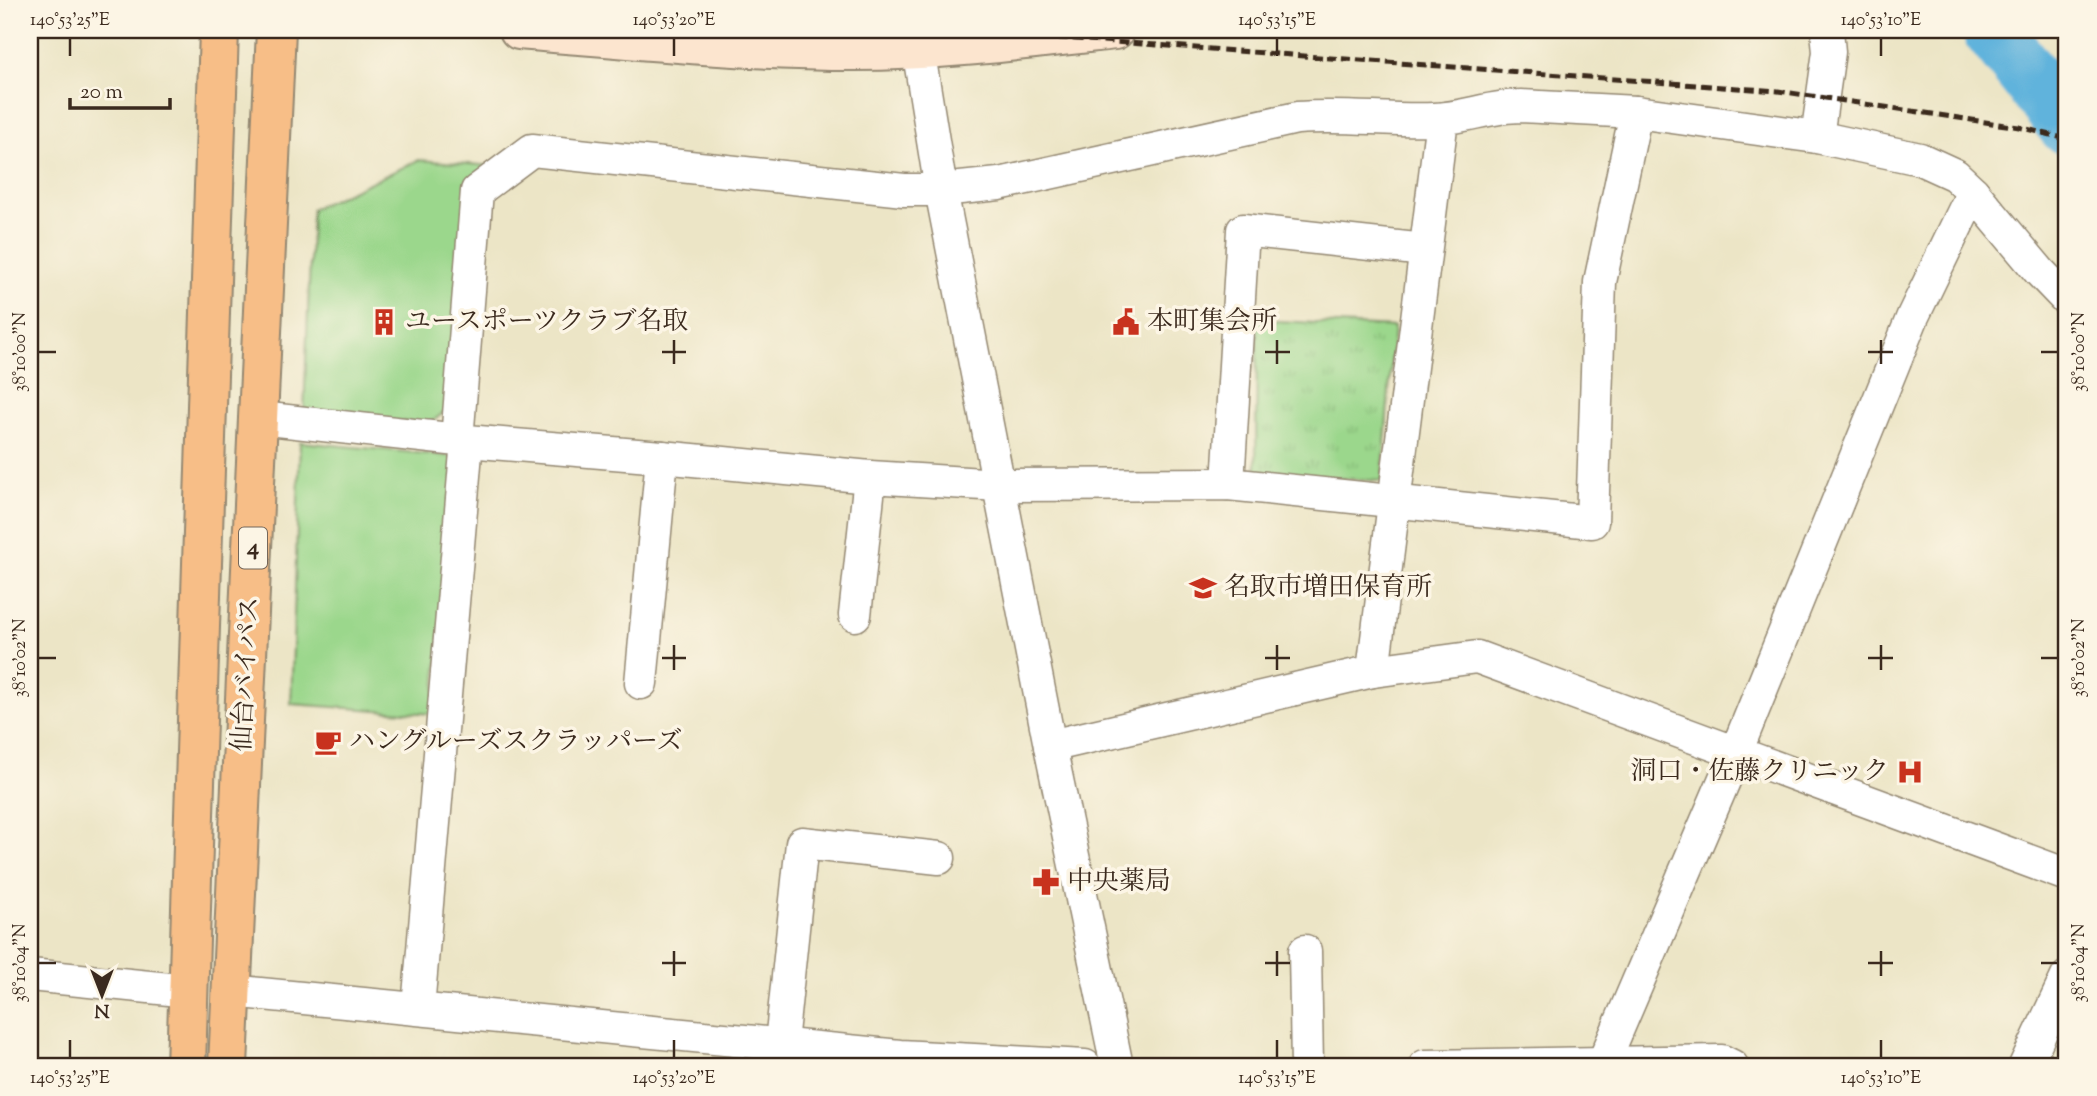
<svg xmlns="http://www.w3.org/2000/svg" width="2097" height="1096" viewBox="0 0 2097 1096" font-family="'Sorts Mill Goudy','Noto Serif JP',serif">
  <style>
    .grass { fill: url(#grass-tufts); stroke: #6b8055; stroke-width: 2 }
    .garden { fill: #9bd78c; stroke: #6b8055; stroke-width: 2 }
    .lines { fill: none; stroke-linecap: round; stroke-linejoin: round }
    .river { stroke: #60b3dc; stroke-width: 60 }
    .minor-casing { stroke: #948872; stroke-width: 35 }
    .secondary-casing { stroke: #948872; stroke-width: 42 }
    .trunk-casing { stroke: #948872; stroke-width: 42 }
    .minor { stroke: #fff; stroke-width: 32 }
    .secondary { stroke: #fce5cf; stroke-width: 38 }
    .trunk { stroke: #f7be87; stroke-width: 38 }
    .rail { stroke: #3b2a1e; stroke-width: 5; stroke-dasharray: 10 5; stroke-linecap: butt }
    .ticks { fill: none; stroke: #3b2a1e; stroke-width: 2.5 }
    .labels { text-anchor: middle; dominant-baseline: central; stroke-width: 7; stroke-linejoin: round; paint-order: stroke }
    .shield { fill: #fcf5e5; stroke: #75675a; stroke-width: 2 }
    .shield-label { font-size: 24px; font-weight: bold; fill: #3b2a1e }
    .poi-label { font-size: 26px; fill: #3b2a1e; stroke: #fcf5e5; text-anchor: start }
    .street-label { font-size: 26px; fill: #3b2a1e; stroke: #fcf5e5 }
    .neatline { fill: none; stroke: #3b2a1e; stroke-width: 2.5 }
    .ticks-label { font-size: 18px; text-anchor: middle; fill: #3b2a1e }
  </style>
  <defs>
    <pattern id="grass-tufts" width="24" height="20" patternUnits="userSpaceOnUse" patternTransform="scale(1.75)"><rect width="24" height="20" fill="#9bd78c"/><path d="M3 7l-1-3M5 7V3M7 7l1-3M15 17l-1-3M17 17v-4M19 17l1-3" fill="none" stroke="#86b978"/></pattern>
  </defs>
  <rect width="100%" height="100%" fill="#fcf5e5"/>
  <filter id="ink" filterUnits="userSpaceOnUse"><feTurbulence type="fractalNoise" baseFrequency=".0143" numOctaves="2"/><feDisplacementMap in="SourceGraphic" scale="14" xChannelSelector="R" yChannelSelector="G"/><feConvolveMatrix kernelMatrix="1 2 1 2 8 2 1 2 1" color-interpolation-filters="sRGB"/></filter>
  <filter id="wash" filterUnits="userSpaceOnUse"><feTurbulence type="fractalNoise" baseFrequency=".00686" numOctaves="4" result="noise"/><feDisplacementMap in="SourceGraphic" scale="28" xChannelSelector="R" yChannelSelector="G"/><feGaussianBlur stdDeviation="1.57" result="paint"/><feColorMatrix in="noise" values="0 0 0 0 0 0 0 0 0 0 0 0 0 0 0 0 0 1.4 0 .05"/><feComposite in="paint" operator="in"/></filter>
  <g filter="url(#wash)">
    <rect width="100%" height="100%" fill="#ece5c6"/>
    <polygon class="grass" points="1257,320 1394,327 1382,481 1256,473"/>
    <g class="garden">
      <polygon points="419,160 493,166 452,405 430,424 304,413 312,209"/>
      <polygon points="300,442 449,456 456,462 433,714 291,704"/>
    </g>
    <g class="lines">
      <polyline class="river" points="1992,30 2067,125"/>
    </g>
  </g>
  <g filter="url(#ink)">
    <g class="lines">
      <defs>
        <g id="minor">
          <polyline points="918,48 941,190 1050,746 1117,1066"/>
          <polyline points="1817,137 1829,52 1827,30"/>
          <polyline points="260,418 467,441 662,457 870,477 999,485 1228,484 1592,522 1600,282 1636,112"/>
          <path d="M457,440L477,191L532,150L904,190H941L999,184L1297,118C1343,114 1389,121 1434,119C1464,118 1491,106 1521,106L1636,112L1817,137L1920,159L1955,175L1973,192L2040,272L2067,300"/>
          <polyline points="1228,484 1243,230 1425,250"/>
          <polyline points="855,615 870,477"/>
          <polyline points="1373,671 1477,657 2067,875"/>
          <polyline points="641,683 662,457"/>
          <polyline points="1050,746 1373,671 1442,119"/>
          <polyline points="1305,951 1307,1066"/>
          <polyline points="30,975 189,991"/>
          <polyline points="231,991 900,1056 1085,1066"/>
          <polyline points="418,1008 467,441"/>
          <polyline points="781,1043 802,843 939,858"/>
          <polyline points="1425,1066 1722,1061 1732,1066"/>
          <polyline points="1602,1066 1732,762 1913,316 1973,192"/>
          <polyline points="2025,1066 2067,977"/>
        </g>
        <path id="secondary" d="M519,30C630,39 743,51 854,51C942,51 1028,40 1115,30"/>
        <g id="trunk">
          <polyline points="186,1066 219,30"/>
          <polyline points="228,1066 276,30"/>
        </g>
      </defs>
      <use href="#minor" class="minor-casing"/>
      <use href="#secondary" class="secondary-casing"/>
      <use href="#trunk" class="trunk-casing"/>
      <use href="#minor" class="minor"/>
      <use href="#secondary" class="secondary"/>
      <use href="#trunk" class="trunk"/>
      <polyline class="rail" points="953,30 1778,91 2019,127 2067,139"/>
    </g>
  </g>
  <path class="ticks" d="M70,38V56M674,38V56M1277,38V56M1881,38V56M674,340V364M1277,340V364M1881,340V364M38,352H56M662,352H686M1265,352H1290M1868,352H1893M2041,352H2058M674,645V670M1277,645V670M1881,645V670M38,658H56M662,658H686M1265,658H1290M1868,658H1893M2041,658H2058M674,951V976M1277,951V976M1881,951V976M38,963H56M662,963H686M1265,963H1290M1868,963H1893M2041,963H2058M70,1040V1058M674,1040V1058M1277,1040V1058M1881,1040V1058"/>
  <defs>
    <symbol id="building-bare" viewBox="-9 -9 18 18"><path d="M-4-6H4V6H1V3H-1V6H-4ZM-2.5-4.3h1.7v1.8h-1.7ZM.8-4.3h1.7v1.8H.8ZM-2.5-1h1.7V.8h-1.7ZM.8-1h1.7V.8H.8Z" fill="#c8321e" stroke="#fcf5e5" stroke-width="2.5" paint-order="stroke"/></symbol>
    <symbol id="civic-bare" viewBox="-9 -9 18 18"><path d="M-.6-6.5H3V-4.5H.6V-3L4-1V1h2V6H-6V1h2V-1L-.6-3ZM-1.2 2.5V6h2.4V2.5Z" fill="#c8321e" stroke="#fcf5e5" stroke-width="2.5" paint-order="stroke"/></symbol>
    <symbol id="school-bare" viewBox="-9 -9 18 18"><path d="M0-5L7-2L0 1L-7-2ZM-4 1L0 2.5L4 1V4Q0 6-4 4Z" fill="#c8321e" stroke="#fcf5e5" stroke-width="2.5" paint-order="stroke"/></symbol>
    <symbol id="cafe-bare" viewBox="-9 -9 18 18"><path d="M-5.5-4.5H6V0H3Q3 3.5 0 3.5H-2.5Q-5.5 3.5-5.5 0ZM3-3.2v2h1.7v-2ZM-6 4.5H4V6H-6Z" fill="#c8321e" stroke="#fcf5e5" stroke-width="2.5" paint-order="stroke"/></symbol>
    <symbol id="hospital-bare" viewBox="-9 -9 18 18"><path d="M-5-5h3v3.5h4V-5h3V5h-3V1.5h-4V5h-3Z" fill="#c8321e" stroke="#fcf5e5" stroke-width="2.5" paint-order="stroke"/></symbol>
    <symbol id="pharmacy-bare" viewBox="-9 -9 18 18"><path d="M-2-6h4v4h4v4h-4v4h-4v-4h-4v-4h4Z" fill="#c8321e" stroke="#fcf5e5" stroke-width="2.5" paint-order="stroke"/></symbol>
  </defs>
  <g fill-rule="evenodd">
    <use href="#building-bare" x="365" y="303" width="38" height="38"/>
    <use href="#civic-bare" x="1107" y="303" width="38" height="38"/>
    <use href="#school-bare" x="1184" y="569" width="38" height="38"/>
    <use href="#cafe-bare" x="309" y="723" width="38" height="38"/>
    <use href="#hospital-bare" x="1891" y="753" width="38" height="38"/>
    <use href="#pharmacy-bare" x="1027" y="863" width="38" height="38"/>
  </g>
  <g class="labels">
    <rect class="shield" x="239" y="527.5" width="28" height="41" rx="5"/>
    <g class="shield-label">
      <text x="253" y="548">4</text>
    </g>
    <g class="poi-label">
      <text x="405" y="322">ユースポーツクラブ名取</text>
      <text x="1147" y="322">本町集会所</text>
      <text x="1224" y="588">名取市増田保育所</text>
      <text x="349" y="742">ハングルーズスクラッパーズ</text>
      <text x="1889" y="772" text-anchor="end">洞口・佐藤クリニック</text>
      <text x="1067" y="882">中央薬局</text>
    </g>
    <g class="street-label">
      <text transform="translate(247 674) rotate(-87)">仙台バイパス</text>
    </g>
  </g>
  <rect width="2097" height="1096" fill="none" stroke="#fcf5e5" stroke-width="77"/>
  <g transform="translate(102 995) rotate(180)" stroke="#fcf5e5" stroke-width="5" paint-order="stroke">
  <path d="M0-5L12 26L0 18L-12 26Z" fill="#3b2a1e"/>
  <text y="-10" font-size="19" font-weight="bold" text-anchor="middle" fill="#3b2a1e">N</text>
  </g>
  <path d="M70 98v10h100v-10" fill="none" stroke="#3b2a1e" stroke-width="3.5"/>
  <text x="80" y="98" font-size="21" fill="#3b2a1e" stroke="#fcf5e5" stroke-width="5" paint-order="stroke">20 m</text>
  <rect x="38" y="38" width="2020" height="1020" class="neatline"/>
  <g class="ticks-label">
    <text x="70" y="25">140°53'25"E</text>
    <text x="674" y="25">140°53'20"E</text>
    <text x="1277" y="25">140°53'15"E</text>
    <text x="1881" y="25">140°53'10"E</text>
    <text transform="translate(2078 352) rotate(-90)" y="6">38°10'00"N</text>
    <text transform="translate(19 352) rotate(-90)" y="6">38°10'00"N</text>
    <text transform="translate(2078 658) rotate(-90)" y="6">38°10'02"N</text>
    <text transform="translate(19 658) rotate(-90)" y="6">38°10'02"N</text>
    <text transform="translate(2078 963) rotate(-90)" y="6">38°10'04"N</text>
    <text transform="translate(19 963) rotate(-90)" y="6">38°10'04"N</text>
    <text x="70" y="1083">140°53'25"E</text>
    <text x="674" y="1083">140°53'20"E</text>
    <text x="1277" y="1083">140°53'15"E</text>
    <text x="1881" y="1083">140°53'10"E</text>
  </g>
</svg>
